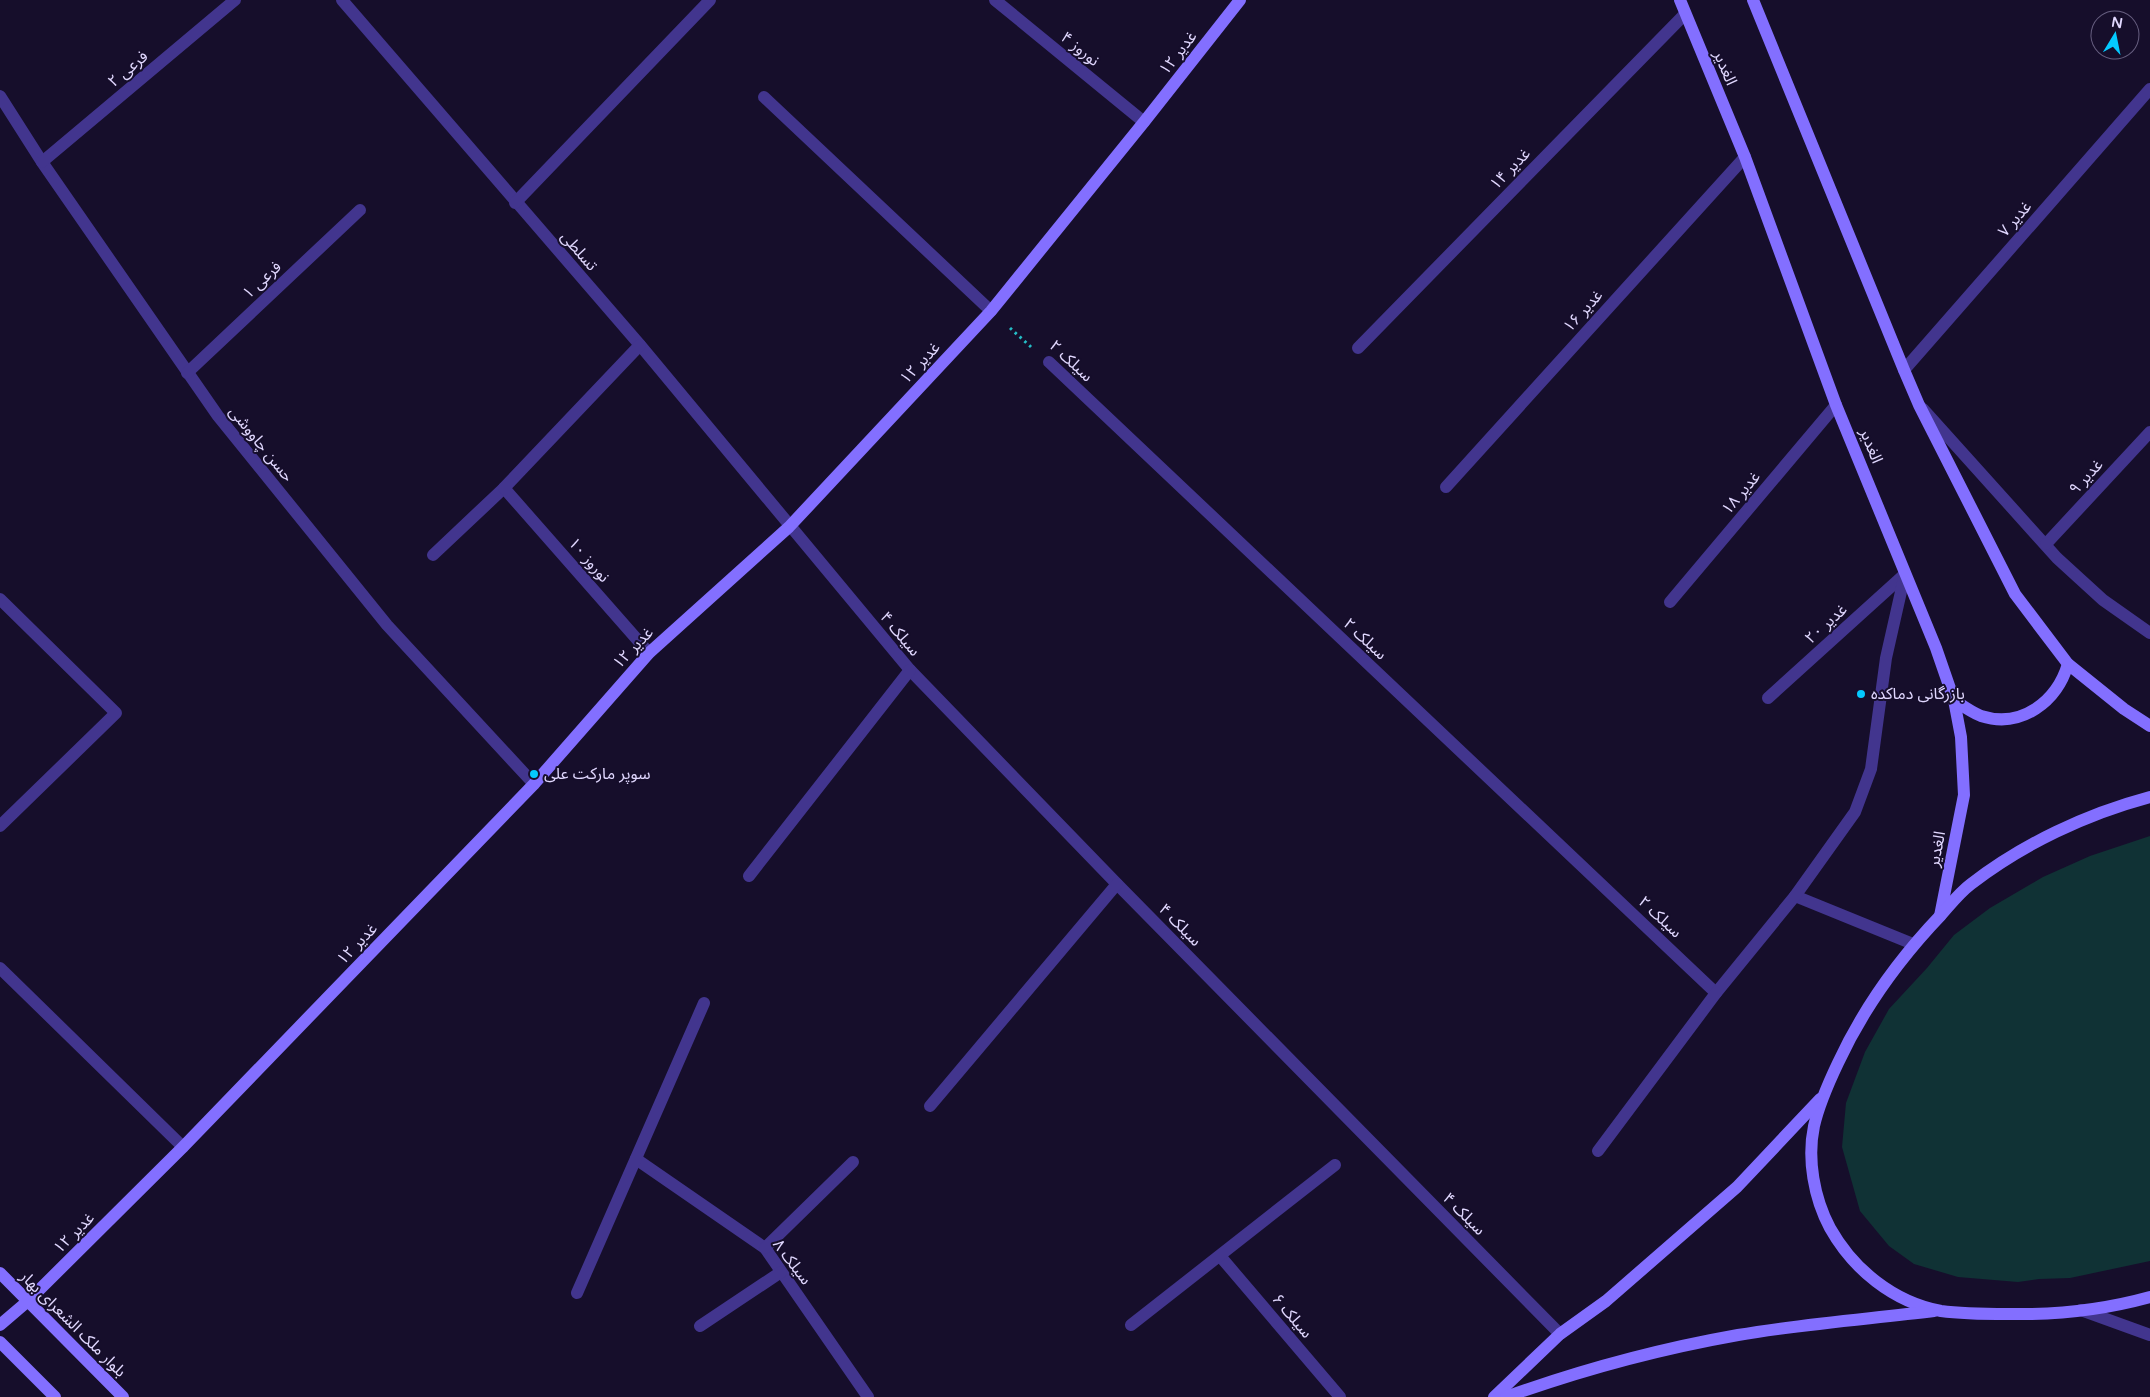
<svg xmlns="http://www.w3.org/2000/svg" width="2150" height="1397" viewBox="0 0 2150 1397" font-family="'Varela Round','Noto Sans Arabic',sans-serif">
  <style>
    .grass { fill: #103235 }
    .lines { fill: none; stroke-linecap: round; stroke-linejoin: round }
    .path { stroke: #25bdc6; stroke-width: 3; stroke-dasharray: 2.5 4; stroke-linecap: butt }
    .lane { stroke: #42358e; stroke-width: 12 }
    .street { stroke: #42358e; stroke-width: 12 }
    .secondary { stroke: #836fff; stroke-width: 12 }
    .poi-dot { fill: #04c9ff; stroke: #160e2b; stroke-width: 2 }
    .labels { text-anchor: middle; dominant-baseline: central; stroke-width: 4; stroke-linejoin: round; paint-order: stroke }
    .street-label { font-size: 16px; fill: #e1d8ff; stroke: #160e2b }
    .poi-label { font-size: 16px; fill: #e1d8ff; stroke: #160e2b; text-anchor: start }
  </style>
  <rect width="100%" height="100%" fill="#160e2b"/>
  <polygon class="grass" points="2150,836 2150,1261 2070,1278 2039,1279 2018,1282 1958,1277 1914,1264 1889,1246 1860,1211 1842,1147 1846,1103 1865,1052 1889,1009 1927,968 1954,935 1990,908 2043,877 2090,856"/>
  <g class="lines">
    <polyline class="path" points="1010,328 1031,347"/>
    <g class="lane">
      <polyline points="433,555 504,488"/>
      <polyline points="1795,896 1913,944"/>
    </g>
    <g class="street">
      <polyline points="342,0 640,345 910,670 1117,884 1560,1334"/>
      <polyline points="995,0 1144,122"/>
      <polyline points="0,96 42,162 218,416 387,625 534,784"/>
      <polyline points="764,97 991,311"/>
      <polyline points="42,162 235,0"/>
      <polyline points="515,203 710,0"/>
      <polyline points="640,345 504,488 649,653"/>
      <polyline points="1358,348 1685,14"/>
      <polyline points="1049,362 1716,993"/>
      <polyline points="1904,370 2150,89"/>
      <polyline points="187,373 360,210"/>
      <polyline points="1923,409 2057,558 2103,600 2150,633"/>
      <polyline points="1446,487 1745,157"/>
      <polyline points="2046,544 2150,432"/>
      <polyline points="0,599 116,713 0,826"/>
      <polyline points="1670,602 1836,405"/>
      <polyline points="1768,698 1905,574"/>
      <polyline points="749,876 910,670"/>
      <polyline points="0,968 183,1147"/>
      <polyline points="930,1106 1117,884"/>
      <polyline points="1598,1151 1716,993 1795,896 1855,812 1871,769 1886,658 1905,574"/>
      <polyline points="636,1159 765,1248 868,1397"/>
      <polyline points="765,1248 853,1162"/>
      <polyline points="1220,1256 1340,1397"/>
      <polyline points="577,1293 704,1003"/>
      <polyline points="2081,1310 2150,1335"/>
      <polyline points="1131,1325 1335,1165"/>
      <polyline points="700,1326 781,1272"/>
    </g>
    <g class="secondary">
      <polyline points="1680,0 1745,157 1836,405 1936,648 1954,700 1961,737 1964,795 1940,916"/>
      <polyline points="1753,0 1904,370 1919,405 2015,594 2068,664 2124,709 2150,726"/>
      <path d="M1954,700C1963,706 1971,712 1981,716C2022,729 2057,701 2068,664"/>
      <path d="M2150,797C2086,814 2023,844 1971,884C1959,893 1950,905 1941,915C1898,960 1864,1007 1838,1063C1828,1084 1819,1104 1814,1126C1807,1159 1814,1198 1830,1228C1853,1269 1893,1302 1941,1311C1963,1314 1986,1314 2008,1314C2056,1315 2103,1310 2150,1297"/>
      <polyline points="0,1273 123,1397"/>
      <polyline points="0,1325 28,1301 183,1147 534,784 649,653 789,527 991,311 1144,122 1240,0"/>
      <polyline points="0,1342 55,1397"/>
      <polyline points="1494,1397 1560,1334 1606,1301 1737,1187 1820,1099"/>
      <path d="M1506,1397C1581,1370 1659,1349 1738,1335C1802,1324 1868,1319 1934,1311"/>
    </g>
  </g>
  <g class="poi-dot">
    <circle cx="1861" cy="694" r="5"/>
    <circle cx="534" cy="774" r="5"/>
  </g>
  <g class="labels">
    <g class="street-label">
      <text transform="translate(1080 49) rotate(39)">نوروز ۴</text>
      <text transform="translate(1178 53) rotate(-52)">غدیر ۱۲</text>
      <text transform="translate(1725 68) rotate(67)">الغدیر</text>
      <text transform="translate(128 69) rotate(-40)">فرعی ۲</text>
      <text transform="translate(1510 169) rotate(-46)">غدیر ۱۴</text>
      <text transform="translate(2015 219) rotate(-49)">غدیر ۷</text>
      <text transform="translate(579 251) rotate(49)">تسلطی</text>
      <text transform="translate(262 280) rotate(-43)">فرعی ۱</text>
      <text transform="translate(1583 311) rotate(-48)">غدیر ۱۶</text>
      <text transform="translate(1071 361) rotate(43)">سیلک ۲</text>
      <text transform="translate(920 363) rotate(-47)">غدیر ۱۲</text>
      <text transform="translate(261 444) rotate(51)">حسن چاووشی</text>
      <text transform="translate(1871 446) rotate(68)">الغدیر</text>
      <text transform="translate(2086 477) rotate(-47)">غدیر ۹</text>
      <text transform="translate(1741 493) rotate(-50)">غدیر ۱۸</text>
      <text transform="translate(589 560) rotate(49)">نوروز ۱۰</text>
      <text transform="translate(1826 624) rotate(-42)">غدیر ۲۰</text>
      <text transform="translate(900 634) rotate(50)">سیلک ۴</text>
      <text transform="translate(1365 639) rotate(43)">سیلک ۲</text>
      <text transform="translate(633 648) rotate(-46)">غدیر ۱۲</text>
      <text transform="translate(1937 849) rotate(-79)">الغدیر</text>
      <text transform="translate(1660 917) rotate(43)">سیلک ۲</text>
      <text transform="translate(1180 925) rotate(45)">سیلک ۴</text>
      <text transform="translate(357 944) rotate(-46)">غدیر ۱۲</text>
      <text transform="translate(1464 1214) rotate(45)">سیلک ۴</text>
      <text transform="translate(74 1233) rotate(-45)">غدیر ۱۲</text>
      <text transform="translate(792 1262) rotate(53)">سیلک ۸</text>
      <text transform="translate(1292 1316) rotate(50)">سیلک ۶</text>
      <text transform="translate(73 1324) rotate(45)">بلوار ملک الشعرای بهار</text>
    </g>
    <g class="poi-label">
      <text x="1871" y="694">بازرگانی دماکده</text>
      <text x="544" y="774">سوپر مارکت علی</text>
    </g>
  </g>
  <g transform="translate(2115 35) rotate(10)"><circle r="24" fill="#160e2b" stroke="#675f80"/>
  <path d="M0-4L9 19L0 12L-9 19Z" fill="#04c9ff"/>
  <text y="-8" font-size="14" font-weight="bold" text-anchor="middle" fill="#e1d8ff">N</text>
  </g>
</svg>
